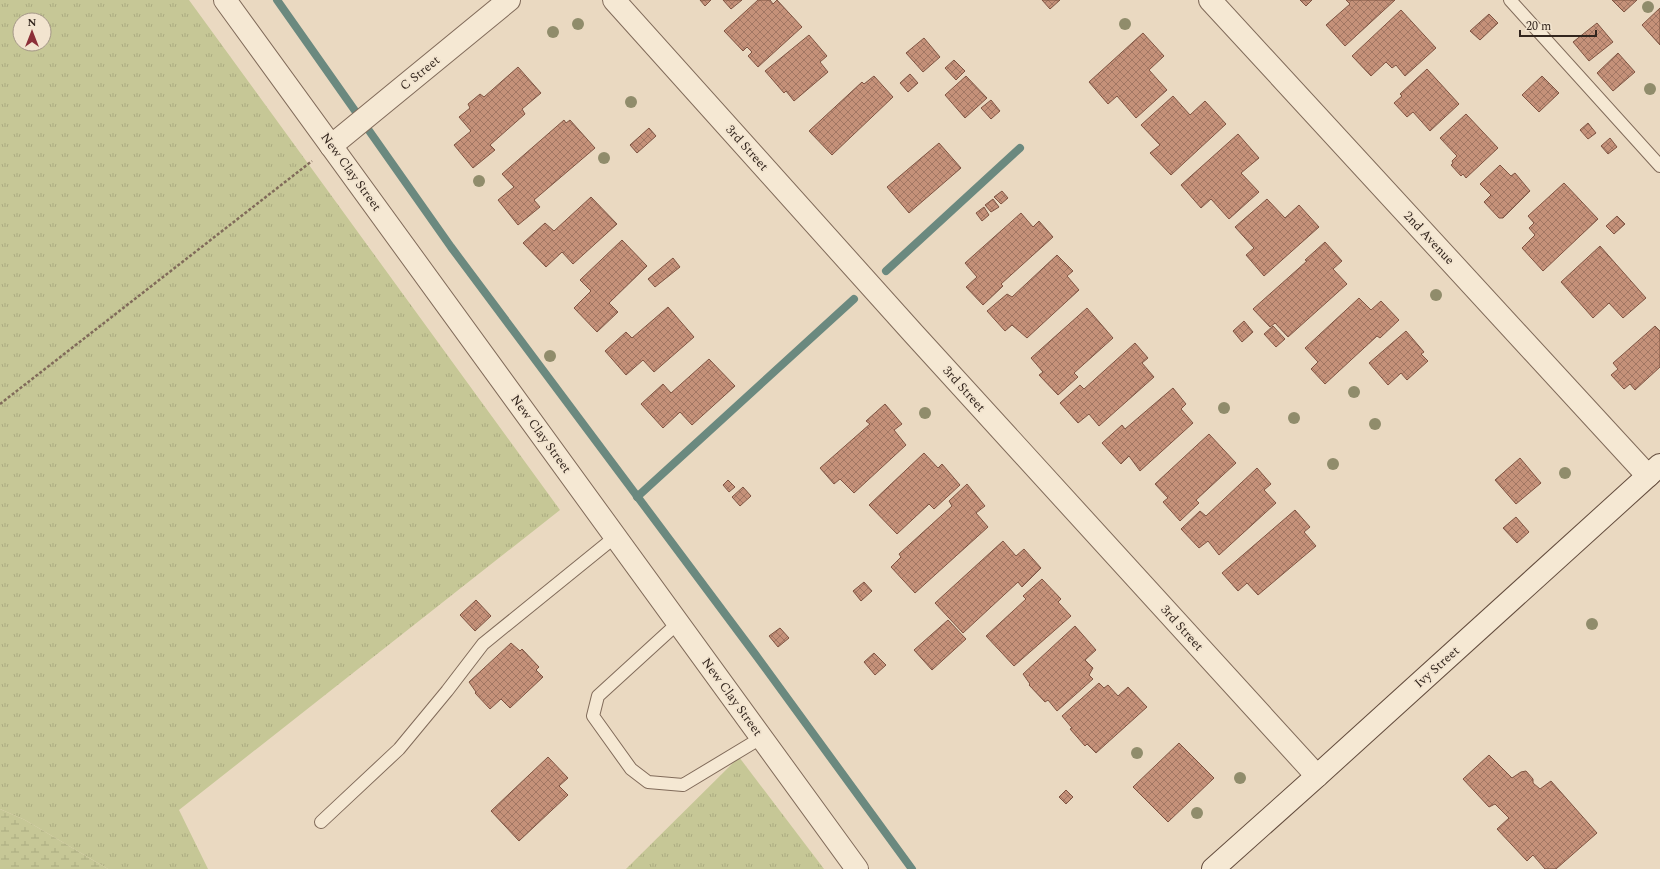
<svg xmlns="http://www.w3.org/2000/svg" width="1660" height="869" viewBox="0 0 1660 869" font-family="Spectral,serif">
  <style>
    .grass { fill: url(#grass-tufts); fill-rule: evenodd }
    .wetland { fill: url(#wetland-marsh) }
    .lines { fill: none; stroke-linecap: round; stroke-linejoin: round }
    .stream { stroke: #6b897f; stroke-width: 8 }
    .building { fill: url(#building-cross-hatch); stroke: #7f5442 }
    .lane-casing { stroke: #816b5a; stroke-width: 14 }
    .street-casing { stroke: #816b5a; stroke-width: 24 }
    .secondary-casing { stroke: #634c3d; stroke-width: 24 }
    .path { stroke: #816b5a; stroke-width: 2.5; stroke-dasharray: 3 2; stroke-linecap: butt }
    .lane { stroke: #f5e8d3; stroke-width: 12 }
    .street { stroke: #f5e8d3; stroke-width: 22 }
    .secondary { stroke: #f5e8d3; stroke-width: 22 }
    .tree { fill: #908c6b }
    .labels { text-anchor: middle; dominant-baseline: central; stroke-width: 3.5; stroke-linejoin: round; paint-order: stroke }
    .street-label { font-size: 13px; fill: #32251d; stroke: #f2e4cf }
  </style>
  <defs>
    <pattern id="grass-tufts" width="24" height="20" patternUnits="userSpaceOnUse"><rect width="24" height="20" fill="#c6c796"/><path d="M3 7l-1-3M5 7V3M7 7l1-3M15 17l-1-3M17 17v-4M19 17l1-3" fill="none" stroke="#abab81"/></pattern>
    <pattern id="wetland-marsh" width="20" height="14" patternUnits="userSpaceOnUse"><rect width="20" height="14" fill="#c6c796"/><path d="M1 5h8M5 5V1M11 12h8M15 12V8" fill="none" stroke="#abab81"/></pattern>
    <pattern id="building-cross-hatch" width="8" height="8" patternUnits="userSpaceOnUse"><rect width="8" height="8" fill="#c59179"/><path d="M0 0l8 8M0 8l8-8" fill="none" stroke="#a17663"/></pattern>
  </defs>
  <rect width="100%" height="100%" fill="#ead9c1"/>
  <g class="grass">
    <path d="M0,0H189L560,510L179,810L208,869H108L25,820L0,809ZM20,20H44V44H20Z"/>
    <polygon points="739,757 824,869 626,869"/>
  </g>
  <polygon class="wetland" points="0,809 25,820 108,869 0,869"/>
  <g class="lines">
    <g class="stream">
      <polyline points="277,0 451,247 755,654 912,869"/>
      <polyline points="886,271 1020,148"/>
      <polyline points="637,497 854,299"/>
    </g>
  </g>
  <g class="building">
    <polygon points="700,0 711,0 705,6"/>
    <polygon points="723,0 742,0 731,9"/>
    <polygon points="758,0 770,0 773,4 777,0 802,27 758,67 748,56 752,52 747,47 743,51 724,31"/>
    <polygon points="1042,0 1060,0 1050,9"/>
    <polygon points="1300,0 1312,0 1306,6"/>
    <polygon points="1346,0 1395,0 1345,46 1326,25 1350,4"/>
    <polygon points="1612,0 1637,0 1624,12"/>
    <polygon points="1660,8 1660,45 1642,25"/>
    <polygon points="1401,10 1436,48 1405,76 1396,65 1392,68 1386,62 1371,76 1352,56"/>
    <polygon points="1489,14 1498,23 1480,40 1470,31"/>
    <polygon points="1597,23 1613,42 1589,61 1573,42"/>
    <polygon points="1143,33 1164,56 1149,70 1167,90 1136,118 1117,96 1108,104 1089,82"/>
    <polygon points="809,35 827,56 820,62 828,72 794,101 786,91 784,93 765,71"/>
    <polygon points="924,38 940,57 923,72 906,53"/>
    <polygon points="1618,53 1635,72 1613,91 1597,73"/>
    <polygon points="954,60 965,71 956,80 945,68"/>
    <polygon points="518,67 541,93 522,109 525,114 490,145 495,150 473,168 454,145 471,131 459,117 470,108 468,104 480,94 484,97"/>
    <polygon points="1427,69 1459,104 1430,131 1413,112 1407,117 1394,103 1402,96 1400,94"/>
    <polygon points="910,74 918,83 908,92 900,83"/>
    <polygon points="874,76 893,97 832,155 809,131 862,82 864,84"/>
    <polygon points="966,76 987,98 965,118 945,95"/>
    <polygon points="1542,76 1559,93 1539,112 1522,95"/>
    <polygon points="1173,96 1190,115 1205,101 1226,124 1171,175 1150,153 1160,145 1141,125"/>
    <polygon points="991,100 1000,111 991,119 981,108"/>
    <polygon points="1466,114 1498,148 1466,178 1463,174 1461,176 1451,165 1453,163 1452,161 1457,156 1440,138"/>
    <polygon points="564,120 566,123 570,120 595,148 534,200 540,207 518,225 498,200 514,187 502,174"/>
    <polygon points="1588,123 1596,133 1588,139 1580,130"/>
    <polygon points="649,128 656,136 637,153 630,145"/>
    <polygon points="1238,134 1259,158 1241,173 1259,192 1229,219 1211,199 1201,208 1181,185"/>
    <polygon points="1610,138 1617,147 1608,154 1601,146"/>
    <polygon points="939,143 961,168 909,213 887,187"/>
    <polygon points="1500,165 1511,176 1515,173 1530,191 1503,218 1499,218 1484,202 1491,195 1480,184"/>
    <polygon points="1564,183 1598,219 1543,271 1522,248 1535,235 1529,228 1534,223 1528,216"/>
    <polygon points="1002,191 1008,198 1001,204 994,197"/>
    <polygon points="591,197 617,224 573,264 562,252 546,267 523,243 545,223 554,231"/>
    <polygon points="993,199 999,207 991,212 985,205"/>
    <polygon points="1267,199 1285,218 1299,205 1319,227 1264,276 1246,255 1254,248 1235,227"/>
    <polygon points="984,207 989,215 982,221 976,213"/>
    <polygon points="1021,213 1033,227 1039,221 1053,237 1001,284 1003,286 983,305 966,287 977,277 965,263"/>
    <polygon points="1617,216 1625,224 1614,234 1606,226"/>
    <polygon points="622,240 647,266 609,303 618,312 597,332 574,308 591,291 580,280"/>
    <polygon points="1325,242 1342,261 1333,269 1347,284 1288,337 1275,323 1270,327 1253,309 1307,261 1305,260"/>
    <polygon points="1600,246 1646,298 1623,318 1609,303 1593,318 1561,282"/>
    <polygon points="1057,255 1073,271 1067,276 1079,290 1027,338 1012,325 1005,331 987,311 1007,294 1012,297"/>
    <polygon points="673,258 680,267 655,287 648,279"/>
    <polygon points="1359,298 1371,310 1381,301 1399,320 1380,338 1377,336 1325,384 1311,369 1318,362 1305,348"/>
    <polygon points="668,307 694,337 654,372 643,360 626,375 605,351 626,332 632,338"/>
    <polygon points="1087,308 1113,338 1074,373 1078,377 1058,395 1039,375 1043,372 1031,358"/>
    <polygon points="1244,321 1253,332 1242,342 1233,331"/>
    <polygon points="1273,326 1285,339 1276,347 1264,334"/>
    <polygon points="1655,326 1660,331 1660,367 1635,390 1630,384 1624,389 1611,375 1618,369 1613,363"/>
    <polygon points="1406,331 1424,352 1421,354 1428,361 1407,380 1401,373 1388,385 1369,363"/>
    <polygon points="1135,343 1148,358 1142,363 1154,377 1099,426 1089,414 1078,423 1060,403 1080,385 1084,389"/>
    <polygon points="709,359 735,386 692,425 680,412 663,428 641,404 663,384 671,393"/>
    <polygon points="1173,388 1186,404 1181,409 1193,423 1140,471 1129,456 1121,464 1102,443 1122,425 1125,429"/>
    <polygon points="885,404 902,424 894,430 906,445 854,493 840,479 834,484 820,468 870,424 866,421"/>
    <polygon points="1209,434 1236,463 1196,500 1199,503 1180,521 1163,502 1168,498 1155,484"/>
    <polygon points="924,453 938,468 942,464 960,485 934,509 929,504 897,534 869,505"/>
    <polygon points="1520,458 1541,483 1516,504 1495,480"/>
    <polygon points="1257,468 1271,484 1264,490 1276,503 1219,555 1208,541 1199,548 1181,529 1200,511 1206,516"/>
    <polygon points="728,480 735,487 729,492 723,485"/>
    <polygon points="967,484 985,506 976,513 988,527 915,593 891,567 901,557 899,554 952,506 949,501"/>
    <polygon points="743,487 751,496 740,506 732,497"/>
    <polygon points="1295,510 1310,527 1304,532 1316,546 1258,595 1247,583 1238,591 1222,573"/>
    <polygon points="1516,517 1529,532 1517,543 1503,528"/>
    <polygon points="1003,541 1016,556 1024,549 1041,568 1022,587 1018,582 963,633 935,603"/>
    <polygon points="1042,579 1061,599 1058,602 1071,616 1014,666 986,636 1026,599 1023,596"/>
    <polygon points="864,582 872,591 861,601 853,591"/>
    <polygon points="476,600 491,616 475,631 460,615"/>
    <polygon points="948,620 966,639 932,670 914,650"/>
    <polygon points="1075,626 1096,650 1085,660 1093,668 1089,675 1093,679 1057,711 1048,700 1045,702 1029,685 1030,684 1023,674"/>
    <polygon points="780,628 789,638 778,647 769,636"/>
    <polygon points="511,643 520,651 522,649 539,667 536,670 543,677 510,708 501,699 490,709 475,693 476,692 469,682"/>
    <polygon points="874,653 886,665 875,675 864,662"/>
    <polygon points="1099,683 1104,688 1108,685 1118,696 1128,687 1147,707 1096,753 1087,744 1085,746 1070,729 1072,728 1062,716"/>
    <polygon points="1179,743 1214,778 1168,822 1133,787"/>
    <polygon points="1489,755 1512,778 1521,772 1526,771 1533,779 1533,783 1540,789 1551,781 1597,833 1556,869 1545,869 1533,855 1527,861 1497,829 1509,818 1495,804 1489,807 1463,779"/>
    <polygon points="548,757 568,778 559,786 568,795 519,841 491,811"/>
    <polygon points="1066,790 1073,797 1066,804 1059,797"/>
  </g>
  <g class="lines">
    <defs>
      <g id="lane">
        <polyline points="1510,0 1660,166"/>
        <polyline points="678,623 598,696 593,716 631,769 648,782 683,785 761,738"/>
        <polyline points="321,822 399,749 447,691 483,644 615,537"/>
      </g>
      <g id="street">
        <polyline points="225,0 857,869"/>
        <polyline points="614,0 913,333 1317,776"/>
        <polyline points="1210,0 1648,476"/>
        <polyline points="331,146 509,0"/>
      </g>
      <polyline id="secondary" points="1213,869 1317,776 1660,465"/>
    </defs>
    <use href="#lane" class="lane-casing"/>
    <use href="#street" class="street-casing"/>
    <use href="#secondary" class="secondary-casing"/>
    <polyline class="path" points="0,404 312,161"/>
    <use href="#lane" class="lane"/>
    <use href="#street" class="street"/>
    <use href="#secondary" class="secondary"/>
  </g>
  <g class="tree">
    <circle cx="1648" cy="7" r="6"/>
    <circle cx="578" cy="24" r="6"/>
    <circle cx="1125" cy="24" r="6"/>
    <circle cx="553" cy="32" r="6"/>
    <circle cx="1650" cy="89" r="6"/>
    <circle cx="631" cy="102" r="6"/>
    <circle cx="604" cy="158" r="6"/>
    <circle cx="479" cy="181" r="6"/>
    <circle cx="1436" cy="295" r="6"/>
    <circle cx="550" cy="356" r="6"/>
    <circle cx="1354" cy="392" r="6"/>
    <circle cx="1224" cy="408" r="6"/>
    <circle cx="925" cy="413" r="6"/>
    <circle cx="1294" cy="418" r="6"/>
    <circle cx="1375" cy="424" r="6"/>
    <circle cx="1333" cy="464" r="6"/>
    <circle cx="1565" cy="473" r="6"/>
    <circle cx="1592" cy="624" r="6"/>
    <circle cx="1137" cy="753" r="6"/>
    <circle cx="1240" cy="778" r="6"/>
    <circle cx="1197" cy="813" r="6"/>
  </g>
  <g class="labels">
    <g class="street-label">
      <text transform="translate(420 73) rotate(-39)">C Street</text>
      <text transform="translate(747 148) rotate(48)">3rd Street</text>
      <text transform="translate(351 172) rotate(54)">New Clay Street</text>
      <text transform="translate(1429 238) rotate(47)">2nd Avenue</text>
      <text transform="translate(964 389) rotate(48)">3rd Street</text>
      <text transform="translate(541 434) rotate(54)">New Clay Street</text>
      <text transform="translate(1182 628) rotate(48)">3rd Street</text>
      <text transform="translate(1437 667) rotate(-42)">Ivy Street</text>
      <text transform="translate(732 697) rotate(54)">New Clay Street</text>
    </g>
  </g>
  <g transform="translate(32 32)"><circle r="19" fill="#f2e4cf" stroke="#a59888"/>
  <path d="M0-3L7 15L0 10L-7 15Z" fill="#8c2f38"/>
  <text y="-6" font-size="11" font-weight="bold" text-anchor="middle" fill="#32251d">N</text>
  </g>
  <path d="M1520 30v6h76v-6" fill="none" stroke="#32251d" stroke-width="2"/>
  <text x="1526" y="30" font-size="12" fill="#32251d" stroke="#f2e4cf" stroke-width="3" paint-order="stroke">20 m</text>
</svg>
